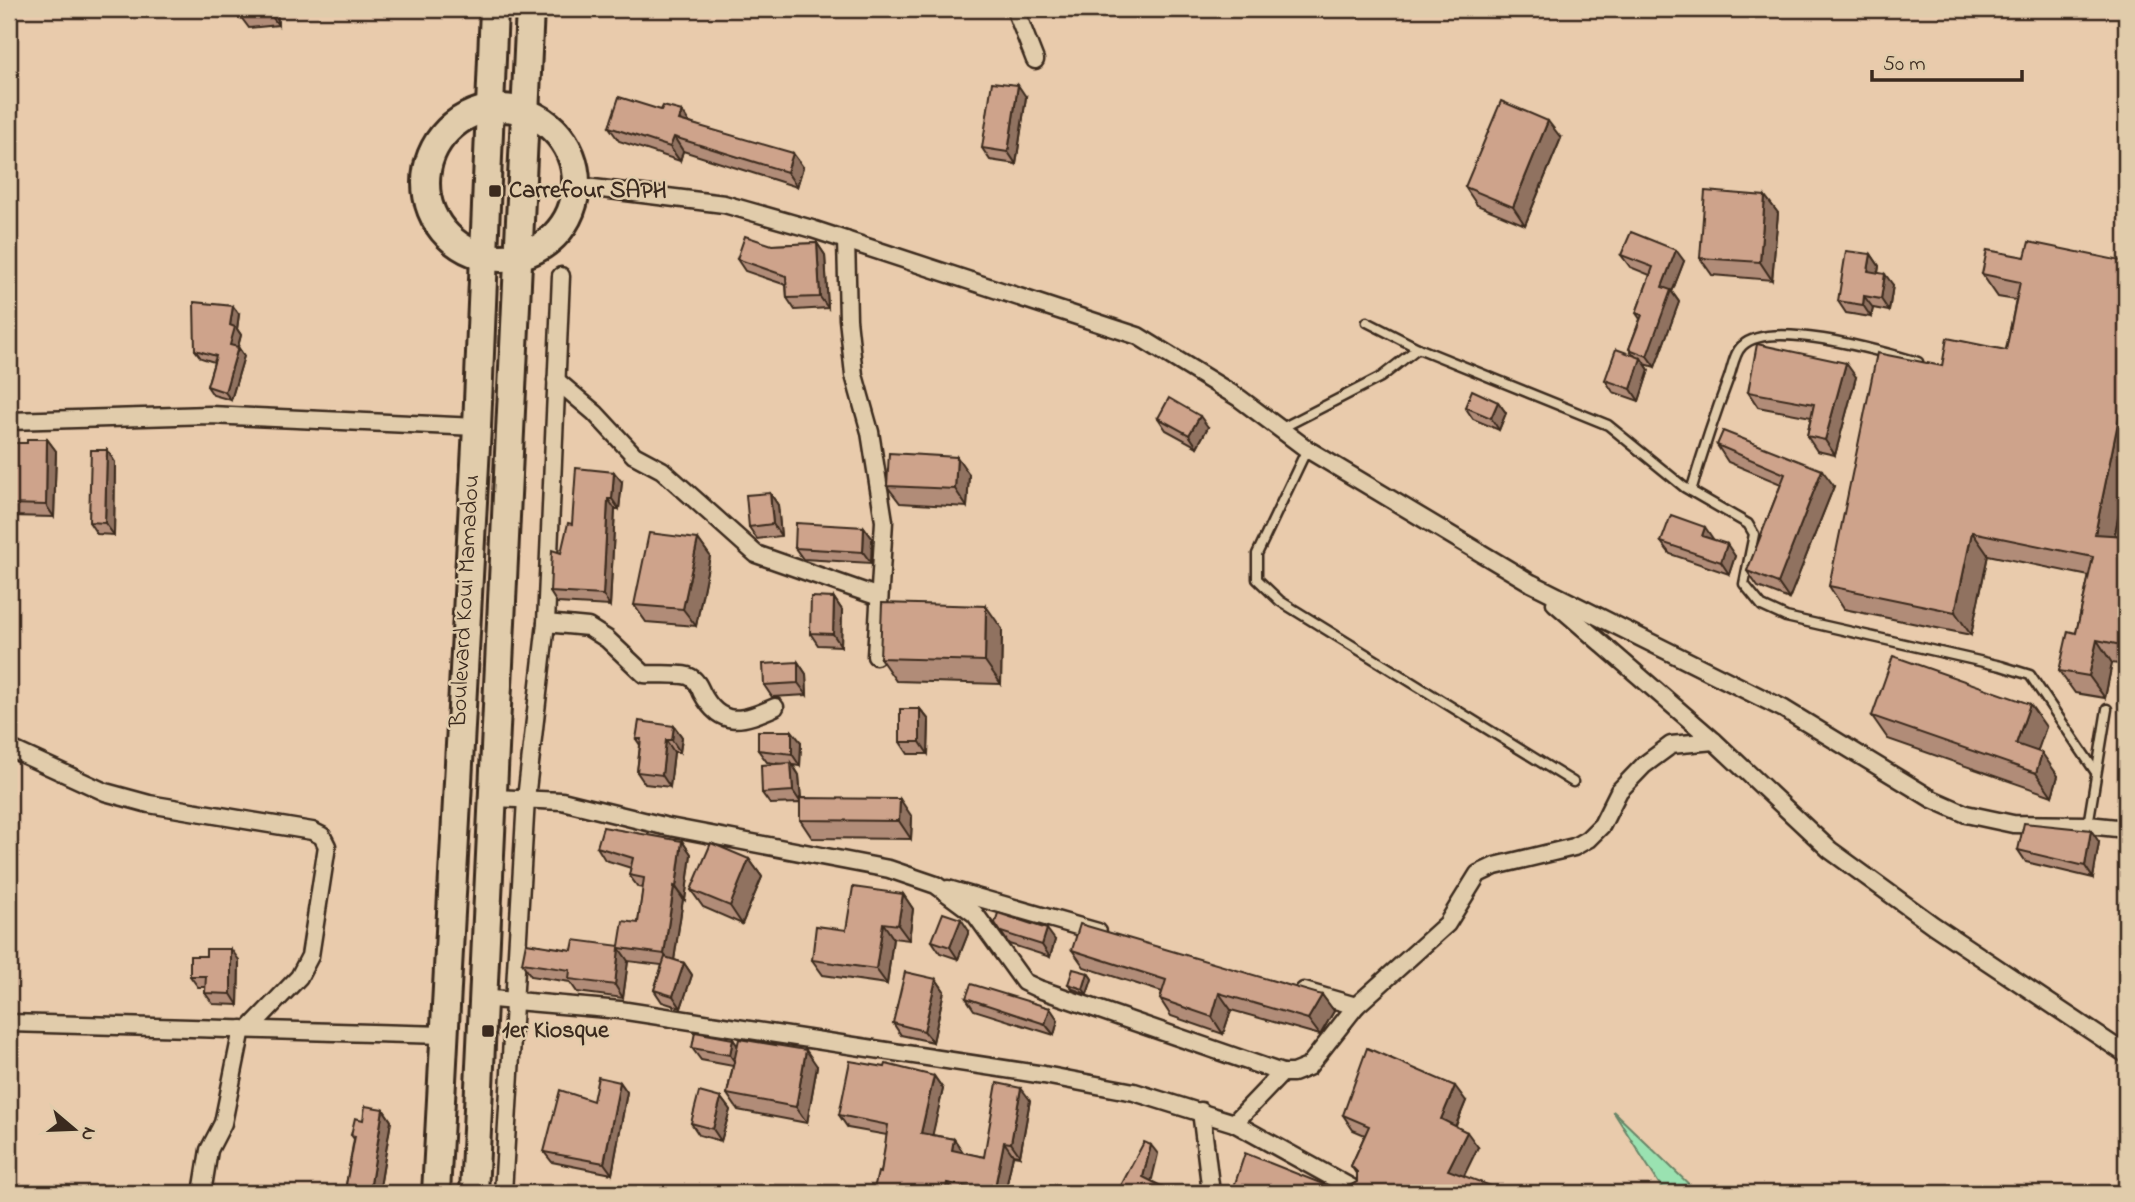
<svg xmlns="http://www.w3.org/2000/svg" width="2135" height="1202" viewBox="0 0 2135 1202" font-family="'Indie Flower',sans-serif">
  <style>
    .green { fill: #9ae2b1; stroke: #6a8668; stroke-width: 2 }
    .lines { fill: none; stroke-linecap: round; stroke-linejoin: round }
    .lane-casing { stroke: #3b2a1e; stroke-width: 13 }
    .street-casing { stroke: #3b2a1e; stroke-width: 21 }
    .primary-casing { stroke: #3b2a1e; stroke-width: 32 }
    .path { stroke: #3b2a1e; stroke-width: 3.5; stroke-dasharray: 2 5; stroke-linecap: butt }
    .lane { stroke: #e1ccab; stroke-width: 8 }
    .street { stroke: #e1ccab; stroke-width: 16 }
    .primary { stroke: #e1ccab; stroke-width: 26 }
    .wall { fill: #b18c78; stroke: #3b2a1e; stroke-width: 2 }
    .shaded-wall { fill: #907261; stroke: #3b2a1e; stroke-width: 2 }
    .building { fill: #cea38b; stroke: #3b2a1e; stroke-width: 2 }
    .poi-dot { fill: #3b2a1e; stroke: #e1ccab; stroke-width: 2.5 }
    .labels { text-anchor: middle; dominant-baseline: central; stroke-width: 5; stroke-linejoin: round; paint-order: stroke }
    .poi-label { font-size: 24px; font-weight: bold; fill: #3b2a1e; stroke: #e1ccab; text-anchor: start }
    .street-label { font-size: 24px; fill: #3b2a1e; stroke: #e1ccab }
  </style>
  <rect width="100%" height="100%" fill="#e9cbac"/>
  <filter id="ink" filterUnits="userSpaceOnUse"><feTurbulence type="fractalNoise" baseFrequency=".0143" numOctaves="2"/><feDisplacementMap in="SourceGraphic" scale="14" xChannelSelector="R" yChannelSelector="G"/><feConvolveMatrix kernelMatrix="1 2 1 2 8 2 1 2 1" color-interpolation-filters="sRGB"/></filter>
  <g filter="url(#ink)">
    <polygon class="green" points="1613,1111 1698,1193 1665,1193"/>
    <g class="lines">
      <defs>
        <g id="lane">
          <polyline points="1367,322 1418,348 1608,425 1684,487 1748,524 1754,534 1744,584 1762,606 1786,617 2001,666 2030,675 2095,771"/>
          <polyline points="1282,428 1381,377 1418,348"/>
          <polyline points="1307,449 1257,554 1257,579 1280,601 1573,782"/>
          <path d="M1691,491C1702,454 1714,417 1728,380C1732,370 1734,353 1742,346C1770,318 1883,352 1918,362"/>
          <polyline points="2088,825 2107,709"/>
        </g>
        <g id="street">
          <polyline points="1015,9 1035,60"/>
          <polyline points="577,186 724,204 812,229 1138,336 1239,398 1307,449 1531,583 1784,709 1932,799 1966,814 2013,824 2088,825 2126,829"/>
          <polyline points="846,240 848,319 854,375 870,432 884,521 876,656"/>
          <polyline points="556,380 595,413 634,455 662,470 756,554 879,597"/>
          <polyline points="9,421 210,415 477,427"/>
          <polyline points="1555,603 1714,741 1830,850 1933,925 2126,1054"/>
          <path d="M546,623L588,627L607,639L644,674C658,675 675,673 688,676C696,679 699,686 702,693C721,729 743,721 775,707"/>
          <polyline points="9,748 105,792 149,804 312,831 322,836 327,846 310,956 299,977 249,1029"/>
          <polyline points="493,798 562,801 664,826 889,869 936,885 975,914 1024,982 1039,989 1282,1073"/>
          <polyline points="948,889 1098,932"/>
          <polyline points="1304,991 1356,1006"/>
          <polyline points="481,998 620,1010 1044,1075 1134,1092 1234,1123 1359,1192"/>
          <polyline points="9,1023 444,1035"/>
          <polyline points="1201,1111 1211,1193"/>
          <polyline points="1234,1123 1282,1073 1293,1073 1308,1067 1356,1006 1447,924 1478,874 1495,866 1574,847 1588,839 1602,825 1619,791 1644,765 1671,745 1714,741"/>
          <polyline points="202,1193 209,1150 223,1123 242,1029"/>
          <polyline points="503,1193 526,799 546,623 561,276"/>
        </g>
        <g id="primary">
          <circle cx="501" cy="183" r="75"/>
          <polyline points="436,1193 477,427 494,9"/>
          <polyline points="474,1193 530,9"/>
        </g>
      </defs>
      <use href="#lane" class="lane-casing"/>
      <use href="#street" class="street-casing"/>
      <use href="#primary" class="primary-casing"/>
      <polyline class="path" points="2120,9 2126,13"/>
      <use href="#lane" class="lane"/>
      <use href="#street" class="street"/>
      <use href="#primary" class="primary"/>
    </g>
    <g class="wall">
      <polygon points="123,9 158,9 157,12"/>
      <polygon points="240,9 277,9 278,25 249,28 240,16"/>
      <polygon points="1026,97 1016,164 990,160 982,148"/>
      <polygon points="661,110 690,123 803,167 797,187 683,151 680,161 619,141 609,127"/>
      <polygon points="1561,138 1525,225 1477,205 1465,187"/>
      <polygon points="1765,196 1778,213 1772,280 1712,275 1700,258"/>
      <polygon points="817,243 825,255 828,308 795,310 787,298 786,285 745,271 737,259 772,245"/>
      <polygon points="1871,254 1879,266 1878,273 1893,285 1889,311 1873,308 1871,317 1846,313 1838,301"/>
      <polygon points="1621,255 1684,261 1672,292 1679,302 1655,367 1645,364 1649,370 1639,401 1613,392 1605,380 1634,355 1629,349 1640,319 1636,313 1650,275 1630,267"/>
      <polygon points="2025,257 2126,262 2126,480 2115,535 2126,536 2126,665 2112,663 2105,698 2075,693 2059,671 2076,633 2089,576 1988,555 1971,635 1844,609 1829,586 1942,366 2006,350 2016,300 1998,297 1982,274"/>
      <polygon points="239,314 237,329 241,335 238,347 244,356 231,400 213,395 207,386 214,362 201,358 195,350"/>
      <polygon points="1856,377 1835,455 1817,451 1807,436 1811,417 1758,407 1748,392"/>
      <polygon points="1498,402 1506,413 1499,430 1473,419 1465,407"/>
      <polygon points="1158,418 1208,427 1197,447 1166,430"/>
      <polygon points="47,439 56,451 54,517 9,516 9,443 27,443"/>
      <polygon points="1717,445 1834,486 1789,599 1758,587 1747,571 1781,484 1728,462"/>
      <polygon points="115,462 114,535 97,534 89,522"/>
      <polygon points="969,474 967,507 900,503 887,486"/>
      <polygon points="622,482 619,509 615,509 610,606 557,603 550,592 561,553"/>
      <polygon points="770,493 778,505 781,536 757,539 749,527"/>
      <polygon points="864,527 872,538 871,563 803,559 795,548"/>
      <polygon points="698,539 710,556 696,626 646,622 634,605"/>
      <polygon points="1713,539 1735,556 1729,574 1670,554 1661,542"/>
      <polygon points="834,598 842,610 841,646 818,645 810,633"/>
      <polygon points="1002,629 1001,684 896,681 880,658"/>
      <polygon points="798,662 806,674 807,695 772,697 764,685"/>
      <polygon points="920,709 929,720 928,754 908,754 900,742"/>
      <polygon points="1872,716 2046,727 2037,751 2058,776 2052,796 1888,739"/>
      <polygon points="674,726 682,737 680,752 674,752 670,787 645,784 637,772 640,745 636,739"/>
      <polygon points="801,742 800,766 793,765 799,775 801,798 912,817 911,839 812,838 800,820 800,803 770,804 762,793 781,764 767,762 758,750"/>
      <polygon points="682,841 691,854 685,900 683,899 674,960 684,963 692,975 681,1008 662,1002 654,990 662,965 628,961 623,998 577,992 570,982 531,976 522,963 572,950 619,946 638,923 643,888 638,887 629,875 631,868 605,860 597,847"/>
      <polygon points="2099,842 2093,878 2026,862 2018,850"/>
      <polygon points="749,859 762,877 742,924 703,907 691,890"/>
      <polygon points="903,894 913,909 909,940 893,938 887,984 823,975 812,960 846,930"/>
      <polygon points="995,923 1055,940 1050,957 1009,944"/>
      <polygon points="969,931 958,959 940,953 932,941"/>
      <polygon points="1072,950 1322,995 1334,1011 1320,1035 1231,1010 1223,1034 1171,1016 1160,999 1162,992 1084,967"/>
      <polygon points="206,956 239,960 238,1005 213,1004 205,993 205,987 198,987 190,976"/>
      <polygon points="1088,973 1092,979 1087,994 1073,989 1068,984"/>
      <polygon points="936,979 944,991 933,1042 901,1035 893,1023"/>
      <polygon points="966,998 1058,1020 1054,1035 974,1010"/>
      <polygon points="733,1039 737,1046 817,1066 807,1123 738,1110 727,1094 733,1066 701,1060 692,1048"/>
      <polygon points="934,1076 943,1089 932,1135 954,1139 963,1153 984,1157 1030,1100 1020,1156 1013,1155 1005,1193 873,1193 881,1173 887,1135 848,1128 839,1115"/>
      <polygon points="620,1082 627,1092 612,1174 552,1162 544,1152 593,1101"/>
      <polygon points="721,1098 730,1110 721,1141 699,1135 691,1123"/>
      <polygon points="1466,1101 1456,1126 1478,1147 1340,1191 1357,1182 1357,1175 1351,1166 1365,1135 1353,1130 1343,1115"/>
      <polygon points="383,1109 391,1121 379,1193 352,1193 346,1185 354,1139 351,1135"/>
    </g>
    <g class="shaded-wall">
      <polygon points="270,9 277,9 278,25 270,14"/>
      <polygon points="1018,85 1026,97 1016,164 1008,152"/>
      <polygon points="682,111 691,125 679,120"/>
      <polygon points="1548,121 1561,138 1525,225 1513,207"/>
      <polygon points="674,137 683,151 680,161 670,147"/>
      <polygon points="793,153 803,167 797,187 787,172"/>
      <polygon points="1765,196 1778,213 1772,280 1760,262"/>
      <polygon points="817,243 825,255 828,308 820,297"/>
      <polygon points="1676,250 1684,261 1672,292 1679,302 1655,367 1647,356 1662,287"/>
      <polygon points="1871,254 1879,266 1876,283 1868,271"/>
      <polygon points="1885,274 1893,285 1889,311 1881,299"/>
      <polygon points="1864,296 1873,308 1871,317 1863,305"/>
      <polygon points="233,306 239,314 237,329 241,335 236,353 230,345 230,325"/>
      <polygon points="238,347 244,356 231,400 225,392"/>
      <polygon points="1641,358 1649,370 1639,401 1631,389"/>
      <polygon points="1846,363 1856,377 1835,455 1825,440"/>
      <polygon points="1498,402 1506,413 1499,430 1491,418"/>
      <polygon points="2120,413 2126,422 2126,480 2110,556 2095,534"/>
      <polygon points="1200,416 1208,427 1197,447 1189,435"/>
      <polygon points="47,439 56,451 54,517 46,505"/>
      <polygon points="107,450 115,462 114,535 105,523"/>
      <polygon points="957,457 969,474 967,507 955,489"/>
      <polygon points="1822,470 1834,486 1789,599 1778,583"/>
      <polygon points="614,472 622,482 619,509 612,499"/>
      <polygon points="770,493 778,505 781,536 773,524"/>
      <polygon points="608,499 615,509 610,606 603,595"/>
      <polygon points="864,527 872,538 871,563 863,552"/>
      <polygon points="1705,527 1713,539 1710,547 1702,536"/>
      <polygon points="1972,532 1988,555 1971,635 1955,612"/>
      <polygon points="698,539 710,556 696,626 683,609"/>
      <polygon points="1727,544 1735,556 1729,574 1721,562"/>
      <polygon points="834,598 842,610 841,646 833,634"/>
      <polygon points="986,606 1002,629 1001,684 985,661"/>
      <polygon points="2097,640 2112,663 2105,698 2089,676"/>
      <polygon points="798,662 806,674 807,695 798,683"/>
      <polygon points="2030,704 2046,727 2032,767 2016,744"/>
      <polygon points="920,709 929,720 928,754 920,742"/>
      <polygon points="674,726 682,737 680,752 672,740"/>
      <polygon points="792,731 801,742 800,766 792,754"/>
      <polygon points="666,740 674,752 670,787 662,775"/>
      <polygon points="2042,753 2058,776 2052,796 2036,773"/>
      <polygon points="791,763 799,775 801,803 793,791"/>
      <polygon points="900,799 912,817 911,839 899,821"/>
      <polygon points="2091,830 2099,842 2093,878 2085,866"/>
      <polygon points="682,841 691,854 685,900 676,887"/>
      <polygon points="749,859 762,877 742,924 730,906"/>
      <polygon points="674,886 683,899 673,967 664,954"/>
      <polygon points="903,894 913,909 909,940 898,925"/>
      <polygon points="961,919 969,931 958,959 950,947"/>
      <polygon points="883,923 893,938 887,984 876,969"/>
      <polygon points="1047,929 1055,940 1050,957 1042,945"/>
      <polygon points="619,948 628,961 623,998 615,985"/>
      <polygon points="231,949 239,960 238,1005 231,994"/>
      <polygon points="684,963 692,975 681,1008 673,996"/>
      <polygon points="1088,973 1092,979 1087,994 1083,989"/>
      <polygon points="936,979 944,991 933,1042 924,1031"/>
      <polygon points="1219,993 1231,1010 1223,1034 1212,1017"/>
      <polygon points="1322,995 1334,1011 1320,1035 1308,1019"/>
      <polygon points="1050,1008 1058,1020 1054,1035 1045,1024"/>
      <polygon points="733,1039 741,1051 738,1067 730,1055"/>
      <polygon points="806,1050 817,1066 807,1123 796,1107"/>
      <polygon points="934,1076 943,1089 930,1146 921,1133"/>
      <polygon points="620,1082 627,1092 612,1174 604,1163"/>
      <polygon points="1455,1086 1466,1101 1452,1134 1441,1119"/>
      <polygon points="1021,1088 1030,1100 1020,1156 1011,1143"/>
      <polygon points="721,1098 730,1110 721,1141 713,1129"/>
      <polygon points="383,1109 391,1121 379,1193 372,1193 370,1190"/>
      <polygon points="1467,1132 1478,1147 1459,1186 1448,1170"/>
      <polygon points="954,1139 963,1152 961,1163 952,1150"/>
      <polygon points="1004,1142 1013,1155 1005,1193 994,1193"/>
      <polygon points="1151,1145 1158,1154 1150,1187 1143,1177"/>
      <polygon points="947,1183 954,1193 945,1193"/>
    </g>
    <g class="building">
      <polygon points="240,9 270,9 270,14 240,16"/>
      <polygon points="992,82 1018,85 1008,152 982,148"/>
      <polygon points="619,97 661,110 663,106 682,111 679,120 793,153 787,172 674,137 670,147 609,127"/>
      <polygon points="1501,101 1548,121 1513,207 1465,187"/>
      <polygon points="1705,191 1765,196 1760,262 1700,258"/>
      <polygon points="1631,232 1676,250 1662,287 1671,290 1647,356 1629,349 1642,315 1636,313 1653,267 1621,255"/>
      <polygon points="745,236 772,245 817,243 820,297 787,298 786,276 737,259"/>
      <polygon points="2029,242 2126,262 2126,414 2120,413 2095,534 2126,536 2126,646 2097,640 2089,676 2059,671 2068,631 2076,633 2093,557 1972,532 1955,612 1829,586 1877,353 1942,366 1947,338 2006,350 2020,282 1982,274 1987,250 2025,257"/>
      <polygon points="1846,251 1871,254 1868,271 1885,274 1881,299 1864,296 1863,305 1838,301"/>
      <polygon points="194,302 233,306 230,325 235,327 230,345 238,347 225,392 207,386 216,356 195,350"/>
      <polygon points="1757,344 1846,363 1825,440 1807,436 1814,404 1748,392"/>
      <polygon points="1616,349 1641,358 1631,389 1605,380"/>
      <polygon points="1472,390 1498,402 1491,418 1465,407"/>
      <polygon points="1169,398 1200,416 1189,435 1158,418"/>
      <polygon points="1723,431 1822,470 1778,583 1747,571 1785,474 1717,445"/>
      <polygon points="27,439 47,439 46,505 9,504 9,443 27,443"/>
      <polygon points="91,450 107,450 105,523 89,522"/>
      <polygon points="889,453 957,457 955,489 887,486"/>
      <polygon points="576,468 614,472 612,499 608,499 603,595 550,592 552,550 561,553 568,523 572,524"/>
      <polygon points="770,493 773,524 749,527 746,495"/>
      <polygon points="1671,515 1705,527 1702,536 1727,544 1721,562 1661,542"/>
      <polygon points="796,523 864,527 863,552 795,548"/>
      <polygon points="649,533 698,539 683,609 634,605"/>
      <polygon points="811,597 834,598 833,634 810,633"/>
      <polygon points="882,603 986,606 985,661 880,658"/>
      <polygon points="1893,656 2030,704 2016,744 2042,753 2036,773 1872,716"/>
      <polygon points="798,662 798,683 764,685 763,664"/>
      <rect x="900" y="709" width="20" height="33"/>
      <polygon points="639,721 674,726 672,740 666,740 662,775 637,772 641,739 636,739"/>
      <polygon points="758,731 792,731 792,754 758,750"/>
      <polygon points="791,763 793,791 762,793 761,765"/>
      <polygon points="800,798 900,799 899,821 800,820"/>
      <polygon points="2024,823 2091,830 2085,866 2018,850"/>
      <polygon points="603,827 682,841 676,887 674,886 664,954 619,948 615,985 569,979 570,970 522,963 526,943 572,950 574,940 619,946 623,921 638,923 644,878 629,875 633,858 597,847"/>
      <polygon points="711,843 749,859 730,906 691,890"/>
      <polygon points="2126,844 2126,874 2122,874"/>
      <polygon points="853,887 903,894 898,925 883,923 876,969 812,960 816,926 846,930"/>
      <polygon points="943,913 961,919 950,947 932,941"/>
      <polygon points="998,913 1047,929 1042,945 1001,932 995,923"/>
      <polygon points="1080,924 1322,995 1308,1019 1219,993 1212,1017 1160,999 1166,980 1072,950"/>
      <polygon points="206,949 231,949 231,994 205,993 206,976 190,976 190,956 206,956"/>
      <polygon points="665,957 684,963 673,996 654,990"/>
      <polygon points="1073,969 1088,973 1083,989 1068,984"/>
      <polygon points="905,972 936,979 924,1031 893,1023"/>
      <polygon points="971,984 1050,1008 1045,1024 966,998"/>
      <polygon points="695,1032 733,1039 730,1055 692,1048"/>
      <polygon points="739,1039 806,1050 796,1107 727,1094"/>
      <polygon points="1367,1048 1455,1086 1441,1119 1467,1132 1448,1170 1499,1189 1498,1193 1232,1193 1245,1153 1340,1191 1342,1185 1349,1187 1357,1182 1357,1172 1351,1166 1369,1126 1343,1115"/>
      <polygon points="850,1061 885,1067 886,1064 934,1076 921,1133 954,1139 952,1150 984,1157 997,1083 1021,1088 1011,1143 1004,1142 994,1192 947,1183 945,1193 873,1193 878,1172 881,1173 888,1125 839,1115"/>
      <polygon points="598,1077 620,1082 604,1163 544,1152 560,1090 593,1101"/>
      <polygon points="699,1092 721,1098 713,1129 691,1123"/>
      <polygon points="365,1106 383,1109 370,1190 346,1185 355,1136 351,1135 355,1118 363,1120"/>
      <polygon points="1144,1142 1151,1145 1143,1177 1175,1193 1117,1193"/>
    </g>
  </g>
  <g class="poi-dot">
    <rect x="488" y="184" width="14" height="14" rx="3.5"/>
    <rect x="481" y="1024" width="14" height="14" rx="3.5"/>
  </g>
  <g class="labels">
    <g class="poi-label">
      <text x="509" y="191">Carrefour SAPH</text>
      <text x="502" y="1031">1er Kiosque</text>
    </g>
    <g class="street-label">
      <text transform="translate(466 601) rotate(-87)">Boulevard Koui Mamadou</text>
    </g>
  </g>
  <rect width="2135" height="1202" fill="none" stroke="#e1ccab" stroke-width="35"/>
  <rect x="18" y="18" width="2100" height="1167" fill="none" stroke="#3b2a1e" stroke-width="2.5" filter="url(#ink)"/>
  <g transform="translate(74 1129) rotate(109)" stroke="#e1ccab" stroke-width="5" paint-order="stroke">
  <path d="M0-5L12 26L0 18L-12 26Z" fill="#3b2a1e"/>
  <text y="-10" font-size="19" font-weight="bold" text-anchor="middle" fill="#3b2a1e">N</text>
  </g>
  <path d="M1872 70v10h150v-10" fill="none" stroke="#3b2a1e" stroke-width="3.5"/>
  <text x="1883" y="70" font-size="21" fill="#3b2a1e" stroke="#e1ccab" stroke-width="5" paint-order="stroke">50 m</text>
</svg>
